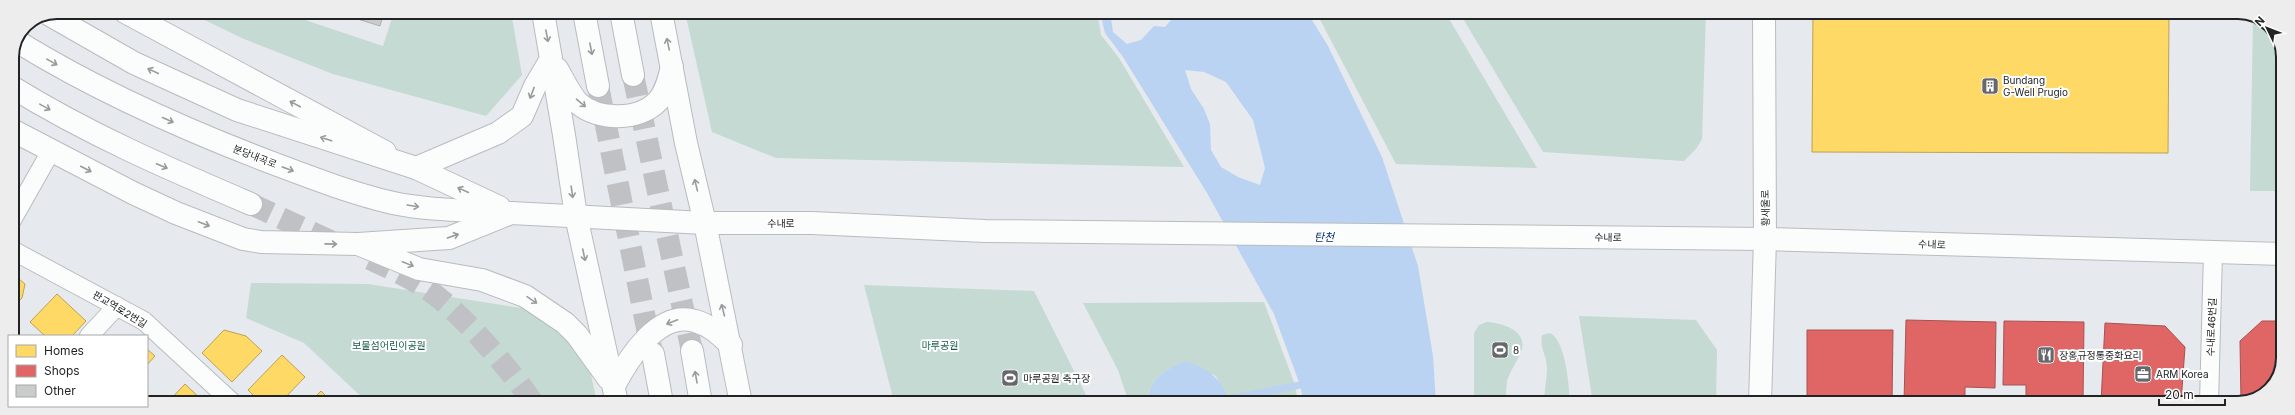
<svg xmlns="http://www.w3.org/2000/svg" width="2295" height="415" viewBox="0 0 2295 415" font-family="Inter,'Noto Sans KR',sans-serif">
  <style>
    .green { fill: #c4dad2 }
    .water { fill: #bad3f2; fill-rule: evenodd }
    .homes { fill: #ffd966; stroke: #bca252 }
    .shops { fill: #e06666; stroke: #a75252 }
    .lines { fill: none; stroke-linecap: round; stroke-linejoin: round }
    .stream { stroke: #bad3f2; stroke-width: 7 }
    .building { fill: #cacbcb; stroke: #aeafaf }
    .highway-tunnel { stroke: #bfc1c5; stroke-width: 22; stroke-dasharray: 22 11; stroke-linecap: butt }
    .street-casing { stroke: #b9bcbf; stroke-width: 20 }
    .secondary-casing { stroke: #b9bcbf; stroke-width: 24 }
    .primary-casing { stroke: #b9bcbf; stroke-width: 24 }
    .highway-casing { stroke: #b9bcbf; stroke-width: 24 }
    .street { stroke: #fbfcfc; stroke-width: 18 }
    .secondary { stroke: #fbfcfc; stroke-width: 22 }
    .primary { stroke: #fbfcfc; stroke-width: 22 }
    .highway { stroke: #fbfcfc; stroke-width: 22 }
    .oneway { stroke: #999a9b }
    .labels { text-anchor: middle; dominant-baseline: central; stroke-width: 4; stroke-linejoin: round; paint-order: stroke }
    .poi-label { font-size: 10px; fill: #212325; stroke: #fff; text-anchor: start }
    .street-label { font-size: 10px; fill: #212325; stroke: #fff }
    .park-label { font-size: 10px; fill: #185d43; stroke: #fff }
    .water-label { font-size: 11px; font-style: italic; fill: #003163; stroke: #fff }
    .rim { fill: none; stroke: #212325; stroke-width: 2 }
  </style>
  <rect width="100%" height="100%" fill="#e6e9ed"/>
  <g class="green">
    <polygon points="188,12 281,12 383,46 394,12 511,12 522,75 486,116 333,74 244,39"/>
    <polygon points="685,12 1097,12 1101,35 1119,58 1184,167 776,158 712,132"/>
    <polygon points="1316,12 1445,12 1537,168 1396,164"/>
    <polygon points="1459,12 1706,12 1702,139 1696,149 1684,161 1543,152"/>
    <polygon points="2253,17 2270,25 2283,51 2283,191 2250,191"/>
    <polygon points="251,283 368,284 521,308 552,326 569,340 583,358 591,375 597,403 368,403 304,343 246,318"/>
    <polygon points="864,285 1034,291 1090,403 871,403 893,398"/>
    <path d="M1264,302L1295,385L1298,403H1229L1216,376L1184,361C1165,370 1148,379 1148,403H1129L1118,370L1083,303Z"/>
    <polygon points="1579,316 1696,320 1717,350 1716,403 1593,403"/>
    <path d="M1487,322C1503,323 1529,331 1521,352C1517,362 1510,371 1507,381C1506,388 1506,396 1506,403H1474V333L1479,325Z"/>
    <path d="M1550,333C1566,341 1569,386 1570,403H1544C1544,391 1547,380 1547,368C1547,355 1539,348 1542,335Z"/>
  </g>
  <g class="water">
    <path d="M1100,12H1114L1111,19L1113,32L1127,44L1141,40L1154,26L1165,27L1178,12H1307L1328,46L1382,157L1418,266L1433,356L1436,403H1304L1300,385L1274,314L1207,193L1123,57L1105,33ZM1185,70L1204,72L1226,82L1253,120L1265,168L1260,185L1238,177L1221,167L1211,150L1210,124L1204,109L1191,89Z"/>
    <path d="M1184,361C1206,367 1224,379 1229,403H1148C1148,379 1165,370 1184,361Z"/>
  </g>
  <g class="homes">
    <polygon points="1813,12 2169,12 2168,153 1812,152"/>
    <polygon points="19,279 25,284 22,298 12,308 12,281"/>
    <polygon points="57,294 86,321 72,336 45,336 30,322"/>
    <polygon points="224,330 246,336 262,351 232,382 202,353"/>
    <polygon points="147,349 155,356 147,365"/>
    <polygon points="282,355 305,377 280,403 261,403 248,390"/>
    <polygon points="185,384 205,403 167,403"/>
    <polygon points="321,391 333,403 309,403"/>
  </g>
  <g class="shops">
    <polygon points="1906,320 1996,322 1995,388 1965,387 1965,403 1904,403"/>
    <polygon points="2004,321 2084,322 2083,403 2026,403 2026,385 2003,385"/>
    <polygon points="2262,321 2283,321 2283,364 2268,392 2241,402 2240,341"/>
    <polygon points="2105,323 2165,326 2185,347 2181,403 2101,403"/>
    <polygon points="1807,330 1893,330 1892,403 1807,403"/>
  </g>
  <g class="lines">
    <polyline class="stream" points="1228,399 1300,385"/>
  </g>
  <polygon class="building" points="335,12 384,12 380,26"/>
  <g class="lines">
    <g class="highway-tunnel">
      <polyline points="633,75 692,351"/>
      <polyline points="598,86 652,353"/>
      <polyline points="251,204 339,245"/>
      <path d="M370,259C389,268 409,277 427,289C460,311 511,370 533,403"/>
    </g>
    <defs>
      <g id="street">
        <polyline points="12,220 51,151"/>
        <polyline points="12,250 144,321 233,403"/>
        <polyline points="89,336 117,306"/>
        <polyline points="2209,403 2213,252"/>
      </g>
      <g id="secondary">
        <polyline points="511,213 705,223 812,223 985,231 1765,239 2283,254"/>
        <polyline points="1760,403 1765,239 1764,12"/>
      </g>
      <g id="primary">
        <polyline points="125,12 385,152"/>
        <polyline points="12,130 133,193 176,213 243,239 261,242 358,244 449,238 511,213"/>
      </g>
      <g id="highway">
        <polyline points="543,12 564,135 576,216 617,403"/>
        <polyline points="584,12 598,86"/>
        <polyline points="621,12 633,75"/>
        <polyline points="661,12 686,143 705,223 741,403"/>
        <polyline points="50,15 134,63 237,110 416,168 499,207"/>
        <path d="M18,42C96,90 181,128 267,161C307,176 350,193 393,203C431,211 472,210 511,213"/>
        <path d="M557,69C563,79 570,94 578,103C598,121 639,121 658,101C666,92 669,79 672,67"/>
        <path d="M12,87C88,134 169,169 251,204"/>
        <polyline points="416,168 498,133 522,116 535,86 551,59"/>
        <polyline points="358,244 419,269 482,280 525,296 565,323 577,335 608,378"/>
        <polyline points="692,351 701,403"/>
        <polyline points="653,354 662,403"/>
        <path d="M614,386C628,359 658,310 695,321C710,325 720,335 731,345"/>
      </g>
    </defs>
    <use href="#street" class="street-casing"/>
    <use href="#secondary" class="secondary-casing"/>
    <use href="#primary" class="primary-casing"/>
    <use href="#highway" class="highway-casing"/>
    <use href="#street" class="street"/>
    <use href="#secondary" class="secondary"/>
    <use href="#primary" class="primary"/>
    <use href="#highway" class="highway"/>
  </g>
  <defs><path id="oneway-shaft" d="M-6 0H5M1.5-3L5.5 0L1.5 3" fill="none" stroke-width="1.6" stroke-linecap="round" stroke-linejoin="round"/></defs>
  <g class="oneway">
    <use href="#oneway-shaft" transform="translate(547 36) rotate(79)"/>
    <use href="#oneway-shaft" transform="translate(668 44) rotate(-102)"/>
    <use href="#oneway-shaft" transform="translate(591 49) rotate(79)"/>
    <use href="#oneway-shaft" transform="translate(52 62) rotate(29)"/>
    <use href="#oneway-shaft" transform="translate(153 71) rotate(-155)"/>
    <use href="#oneway-shaft" transform="translate(532 93) rotate(111)"/>
    <use href="#oneway-shaft" transform="translate(581 103) rotate(40)"/>
    <use href="#oneway-shaft" transform="translate(295 104) rotate(-152)"/>
    <use href="#oneway-shaft" transform="translate(45 107) rotate(29)"/>
    <use href="#oneway-shaft" transform="translate(168 120) rotate(24)"/>
    <use href="#oneway-shaft" transform="translate(326 139) rotate(-162)"/>
    <use href="#oneway-shaft" transform="translate(162 166) rotate(23)"/>
    <use href="#oneway-shaft" transform="translate(86 169) rotate(27)"/>
    <use href="#oneway-shaft" transform="translate(288 169) rotate(20)"/>
    <use href="#oneway-shaft" transform="translate(696 185) rotate(-104)"/>
    <use href="#oneway-shaft" transform="translate(463 190) rotate(-155)"/>
    <use href="#oneway-shaft" transform="translate(572 192) rotate(82)"/>
    <use href="#oneway-shaft" transform="translate(413 206) rotate(9)"/>
    <use href="#oneway-shaft" transform="translate(204 224) rotate(21)"/>
    <use href="#oneway-shaft" transform="translate(453 236) rotate(-19)"/>
    <use href="#oneway-shaft" transform="translate(331 244) rotate(1)"/>
    <use href="#oneway-shaft" transform="translate(584 255) rotate(78)"/>
    <use href="#oneway-shaft" transform="translate(408 264) rotate(22)"/>
    <use href="#oneway-shaft" transform="translate(532 300) rotate(34)"/>
    <use href="#oneway-shaft" transform="translate(723 310) rotate(-104)"/>
    <use href="#oneway-shaft" transform="translate(672 322) rotate(159)"/>
    <use href="#oneway-shaft" transform="translate(696 377) rotate(-100)"/>
  </g>
  <defs>
    <symbol id="building-square" viewBox="-11 -11 22 22"><rect x="-9" y="-9" width="18" height="18" rx="4" fill="#66686b" stroke="#fff"/><path d="M-4-6H4V6H1V3H-1V6H-4ZM-2.5-4.3h1.7v1.8h-1.7ZM.8-4.3h1.7v1.8H.8ZM-2.5-1h1.7V.8h-1.7ZM.8-1h1.7V.8H.8Z" fill="#fff"/></symbol>
    <symbol id="stadium-square" viewBox="-11 -11 22 22"><rect x="-9" y="-9" width="18" height="18" rx="4" fill="#66686b" stroke="#fff"/><path d="M0-5a6.5 5 0 1 0 0 10a6.5 5 0 1 0 0-10ZM-3.5-1.8h7v3.6h-7Z" fill="#fff"/></symbol>
    <symbol id="restaurant-square" viewBox="-11 -11 22 22"><rect x="-9" y="-9" width="18" height="18" rx="4" fill="#66686b" stroke="#fff"/><path d="M-5-6h1v4h1v-4h1v4h1v-4h1v5L-1.5 .5V6h-2V.5L-5-1ZM5-6V6H3V1.5H1.5Q1.5-4 5-6Z" fill="#fff"/></symbol>
    <symbol id="office-square" viewBox="-11 -11 22 22"><rect x="-9" y="-9" width="18" height="18" rx="4" fill="#66686b" stroke="#fff"/><path d="M-6-3h4V-5.5h4V-3h4V5H-6ZM-1-4.5V-3h2v-1.5ZM-6 0V1H6V0Z" fill="#fff"/></symbol>
  </defs>
  <g fill-rule="evenodd">
    <use href="#building-square" x="1980" y="76" width="20" height="20"/>
    <use href="#stadium-square" x="1490" y="340" width="20" height="20"/>
    <use href="#restaurant-square" x="2036" y="345" width="20" height="20"/>
    <use href="#office-square" x="2133" y="364" width="20" height="20"/>
    <use href="#stadium-square" x="1000" y="368" width="20" height="20"/>
  </g>
  <g class="labels">
    <g class="poi-label">
      <text x="2003" y="80">Bundang<tspan x="2003" dy="12">G-Well Prugio</tspan></text>
      <text x="1513" y="350">8</text>
      <text x="2059" y="355">장홍규정통중화요리</text>
      <text x="2156" y="374">ARM Korea</text>
      <text x="1023" y="378">마루공원 축구장</text>
    </g>
    <g class="street-label">
      <text transform="translate(255 156) rotate(21)">분당내곡로</text>
      <text transform="translate(1765 208) rotate(-91)">황새울로</text>
      <text x="781" y="223">수내로</text>
      <text transform="translate(1608 237) rotate(1)">수내로</text>
      <text transform="translate(1932 244) rotate(2)">수내로</text>
      <text transform="translate(120 309) rotate(31)">판교역로2번길</text>
      <text transform="translate(2211 327) rotate(-88)">수내로46번길</text>
    </g>
    <g class="park-label">
      <text x="389" y="345">보물섬어린이공원</text>
      <text x="940" y="345">마루공원</text>
    </g>
    <g class="water-label">
      <text x="1324" y="237">탄천</text>
    </g>
  </g>
  <path d="M0 0H2295V415H0ZM57 19H2238A38 38 0 0 1 2276 57V358A38 38 0 0 1 2238 396H57A38 38 0 0 1 19 358V57A38 38 0 0 1 57 19Z" fill="#ededee" fill-rule="evenodd"/>
  <path class="rim" d="M57 19H2238A38 38 0 0 1 2276 57V358A38 38 0 0 1 2238 396H57A38 38 0 0 1 19 358V57A38 38 0 0 1 57 19Z"/>
  <rect x="8" y="335" width="140" height="72" fill="#ffffff" stroke="#a6a7a8"/>
  <rect x="16" y="345" width="20" height="12" fill="#ffd966" stroke="#a6a7a8"/>
  <text x="44" y="355" font-size="12" fill="#212325">Homes</text>
  <rect x="16" y="365" width="20" height="12" fill="#e06666" stroke="#a6a7a8"/>
  <text x="44" y="375" font-size="12" fill="#212325">Shops</text>
  <rect x="16" y="385" width="20" height="12" fill="#cacbcb" stroke="#a6a7a8"/>
  <text x="44" y="395" font-size="12" fill="#212325">Other</text>
  <g transform="translate(2267 28) rotate(313)" stroke="#ffffff" stroke-width="3" paint-order="stroke">
  <path d="M0-3L7 15L0 10L-7 15Z" fill="#212325"/>
  <text y="-6" font-size="11" font-weight="bold" text-anchor="middle" fill="#212325">N</text>
  </g>
  <path d="M2159 399v6h66v-6" fill="none" stroke="#212325" stroke-width="2"/>
  <text x="2165" y="399" font-size="12" fill="#212325" stroke="#ffffff" stroke-width="3" paint-order="stroke">20 m</text>
</svg>
